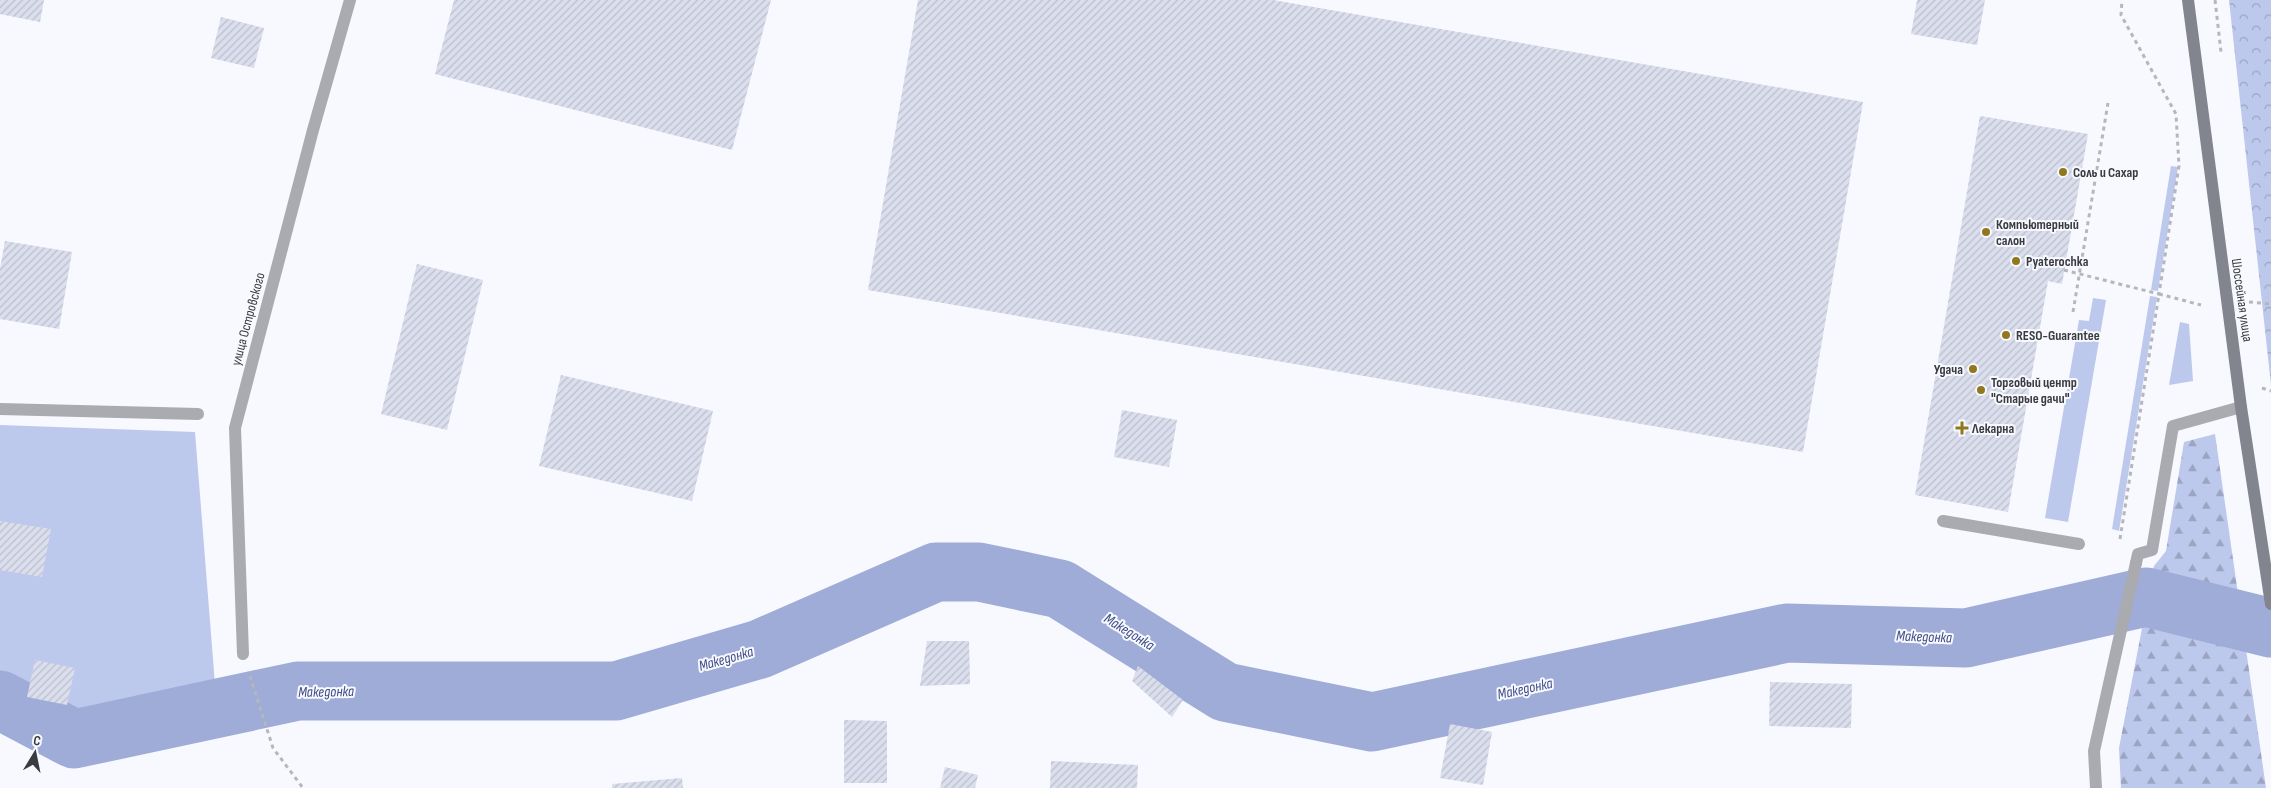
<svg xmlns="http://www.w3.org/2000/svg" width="2271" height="788" viewBox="0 0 2271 788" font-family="'Sofia Sans Condensed',sans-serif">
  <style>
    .green { fill: #bdc8ed }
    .forest { fill: url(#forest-firs) }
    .park { fill: url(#park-crowns) }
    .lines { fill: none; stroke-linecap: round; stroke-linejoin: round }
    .river { stroke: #9facd8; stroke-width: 59 }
    .building { fill: url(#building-hatch) }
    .path { stroke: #b5b7bc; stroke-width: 3; stroke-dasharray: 4 4; stroke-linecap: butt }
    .lane { stroke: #a9abb1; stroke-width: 12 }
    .street { stroke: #a9abb1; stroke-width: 12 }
    .secondary { stroke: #83858e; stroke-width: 12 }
    .poi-dot { fill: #91781e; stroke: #f7f9fe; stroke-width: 2 }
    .labels { text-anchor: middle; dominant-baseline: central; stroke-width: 4; stroke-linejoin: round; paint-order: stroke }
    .poi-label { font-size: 14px; font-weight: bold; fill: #393b40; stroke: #f7f9fe; text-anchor: start }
    .street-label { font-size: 14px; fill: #393b40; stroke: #f7f9fe }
    .water-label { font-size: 15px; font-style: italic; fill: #404d86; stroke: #f7f9fe }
  </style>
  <defs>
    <pattern id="forest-firs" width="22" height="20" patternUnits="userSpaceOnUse" patternTransform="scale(1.25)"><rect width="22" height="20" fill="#bdc8ed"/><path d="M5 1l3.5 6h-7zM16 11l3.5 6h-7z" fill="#9ba4c1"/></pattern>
    <pattern id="park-crowns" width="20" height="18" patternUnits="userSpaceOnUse" patternTransform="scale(1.25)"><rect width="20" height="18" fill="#bdc8ed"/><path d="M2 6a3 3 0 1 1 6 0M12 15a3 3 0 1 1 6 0" fill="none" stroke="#9ba4c1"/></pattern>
    <pattern id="building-hatch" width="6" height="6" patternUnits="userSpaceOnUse" patternTransform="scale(1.25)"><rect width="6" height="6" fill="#dadeed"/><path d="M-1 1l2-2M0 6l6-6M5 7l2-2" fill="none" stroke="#bcbfcc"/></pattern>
  </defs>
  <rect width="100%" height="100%" fill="#f7f9fe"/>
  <g class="green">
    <polygon points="2171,166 2178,167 2158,291 2151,290"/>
    <polygon points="2150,296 2157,297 2119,531 2112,529"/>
    <polygon points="2093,298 2106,300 2068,522 2045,518 2079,320 2089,321"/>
    <polygon points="2180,322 2189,324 2193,381 2169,385"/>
    <polygon points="0,425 195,432 216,697 78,728 0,688"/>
  </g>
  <polygon class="forest" points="2215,434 2266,788 2121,788 2119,748 2154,566 2166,551 2184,442"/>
  <polygon class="park" points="2229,0 2271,0 2271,385"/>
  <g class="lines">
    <polyline class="river" points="0,700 74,739 298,691 616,691 760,649 936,572 979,572 1060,589 1225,692 1372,722 1787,633 1966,638 2146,597 2271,628"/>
  </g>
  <g class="building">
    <polygon points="0,0 44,0 40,22 0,14"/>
    <polygon points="454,0 771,0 732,150 435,74"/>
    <polygon points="918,0 1273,0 1863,102 1803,452 868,290"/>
    <polygon points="1917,0 1985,0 1977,45 1911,34"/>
    <polygon points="221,17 264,28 254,68 211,58"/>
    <polygon points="1980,116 2088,134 2062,284 2048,281 2008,512 1915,495"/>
    <polygon points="5,241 72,252 59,329 0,319 0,269"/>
    <polygon points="417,264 483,280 447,430 381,414"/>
    <polygon points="561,375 713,411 692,501 539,466"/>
    <polygon points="1122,410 1177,420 1169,467 1114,457"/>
    <polygon points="0,521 51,529 42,577 0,570"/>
    <polygon points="927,641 969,641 970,684 920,686"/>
    <polygon points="35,660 75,668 67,705 27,697"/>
    <polygon points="1138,666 1183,700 1172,717 1132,681"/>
    <polygon points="1770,682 1852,684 1851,728 1769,726"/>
    <polygon points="844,720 887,721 887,783 844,783"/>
    <polygon points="1450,724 1492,732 1483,785 1440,778"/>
    <polygon points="1051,761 1138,765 1137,788 1050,788"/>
    <polygon points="945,767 978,775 975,788 940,788"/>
    <polygon points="682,778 683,788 612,788 612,784"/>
  </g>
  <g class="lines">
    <g class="path">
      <polyline points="2215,0 2221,52"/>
      <polyline points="2064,270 2159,294 2179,166 2176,114 2121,15 2122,0"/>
      <polyline points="2249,302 2271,304"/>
      <polyline points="2073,312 2108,103"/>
      <polyline points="2262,388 2271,391"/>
      <polyline points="2120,539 2159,294 2201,305"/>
      <polyline points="250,676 273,748 303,788"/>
    </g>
    <g class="lane">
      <polyline points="1943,521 2079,544"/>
      <polyline points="2136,563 2138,554 2152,550 2173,426 2241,407"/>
    </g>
    <g class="street">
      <polyline points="0,409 198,414"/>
      <polyline points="243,654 235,428 313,130 350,0"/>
      <polyline points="2096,788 2094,751 2136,563"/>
    </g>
    <polyline class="secondary" points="2188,0 2241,407 2271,604"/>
  </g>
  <g class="poi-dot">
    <circle cx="2063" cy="172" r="5"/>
    <circle cx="1986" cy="232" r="5"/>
    <circle cx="2016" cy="261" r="5"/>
    <circle cx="2006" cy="335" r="5"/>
    <circle cx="1973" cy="369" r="5"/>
    <circle cx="1981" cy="390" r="5"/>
    <path d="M1959.5 420.5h5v5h5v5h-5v5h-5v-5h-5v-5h5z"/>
  </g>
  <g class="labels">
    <g class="poi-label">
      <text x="2073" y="172">Соль и Сахар</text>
      <text x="1996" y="224">Компьютерный<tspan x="1996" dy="16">салон</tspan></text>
      <text x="2026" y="261">Pyaterochka</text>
      <text x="2016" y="335">RESO-Guarantee</text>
      <text x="1963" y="369" text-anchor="end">Удача</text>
      <text x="1991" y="382">Торговый центр<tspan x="1991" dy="16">"Старые дачи"</tspan></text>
      <text x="1972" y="428">Лекарна</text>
    </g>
    <g class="street-label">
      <text transform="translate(2242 300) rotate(82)">Шоссейная улица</text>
      <text transform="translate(248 319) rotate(-75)">улица Островского</text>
    </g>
    <g class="water-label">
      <text transform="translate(1129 632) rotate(32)">Македонка</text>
      <text transform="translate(1924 637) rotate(2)">Македонка</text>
      <text transform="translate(726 659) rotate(-16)">Македонка</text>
      <text transform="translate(1525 689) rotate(-12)">Македонка</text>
      <text transform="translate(326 692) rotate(-1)">Македонка</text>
    </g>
  </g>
  <g transform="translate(35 753) rotate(10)" stroke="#f7f9fe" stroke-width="4" paint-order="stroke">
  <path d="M0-4L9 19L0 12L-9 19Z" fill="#393b40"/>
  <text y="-8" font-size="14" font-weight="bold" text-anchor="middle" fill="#393b40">С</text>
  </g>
</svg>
